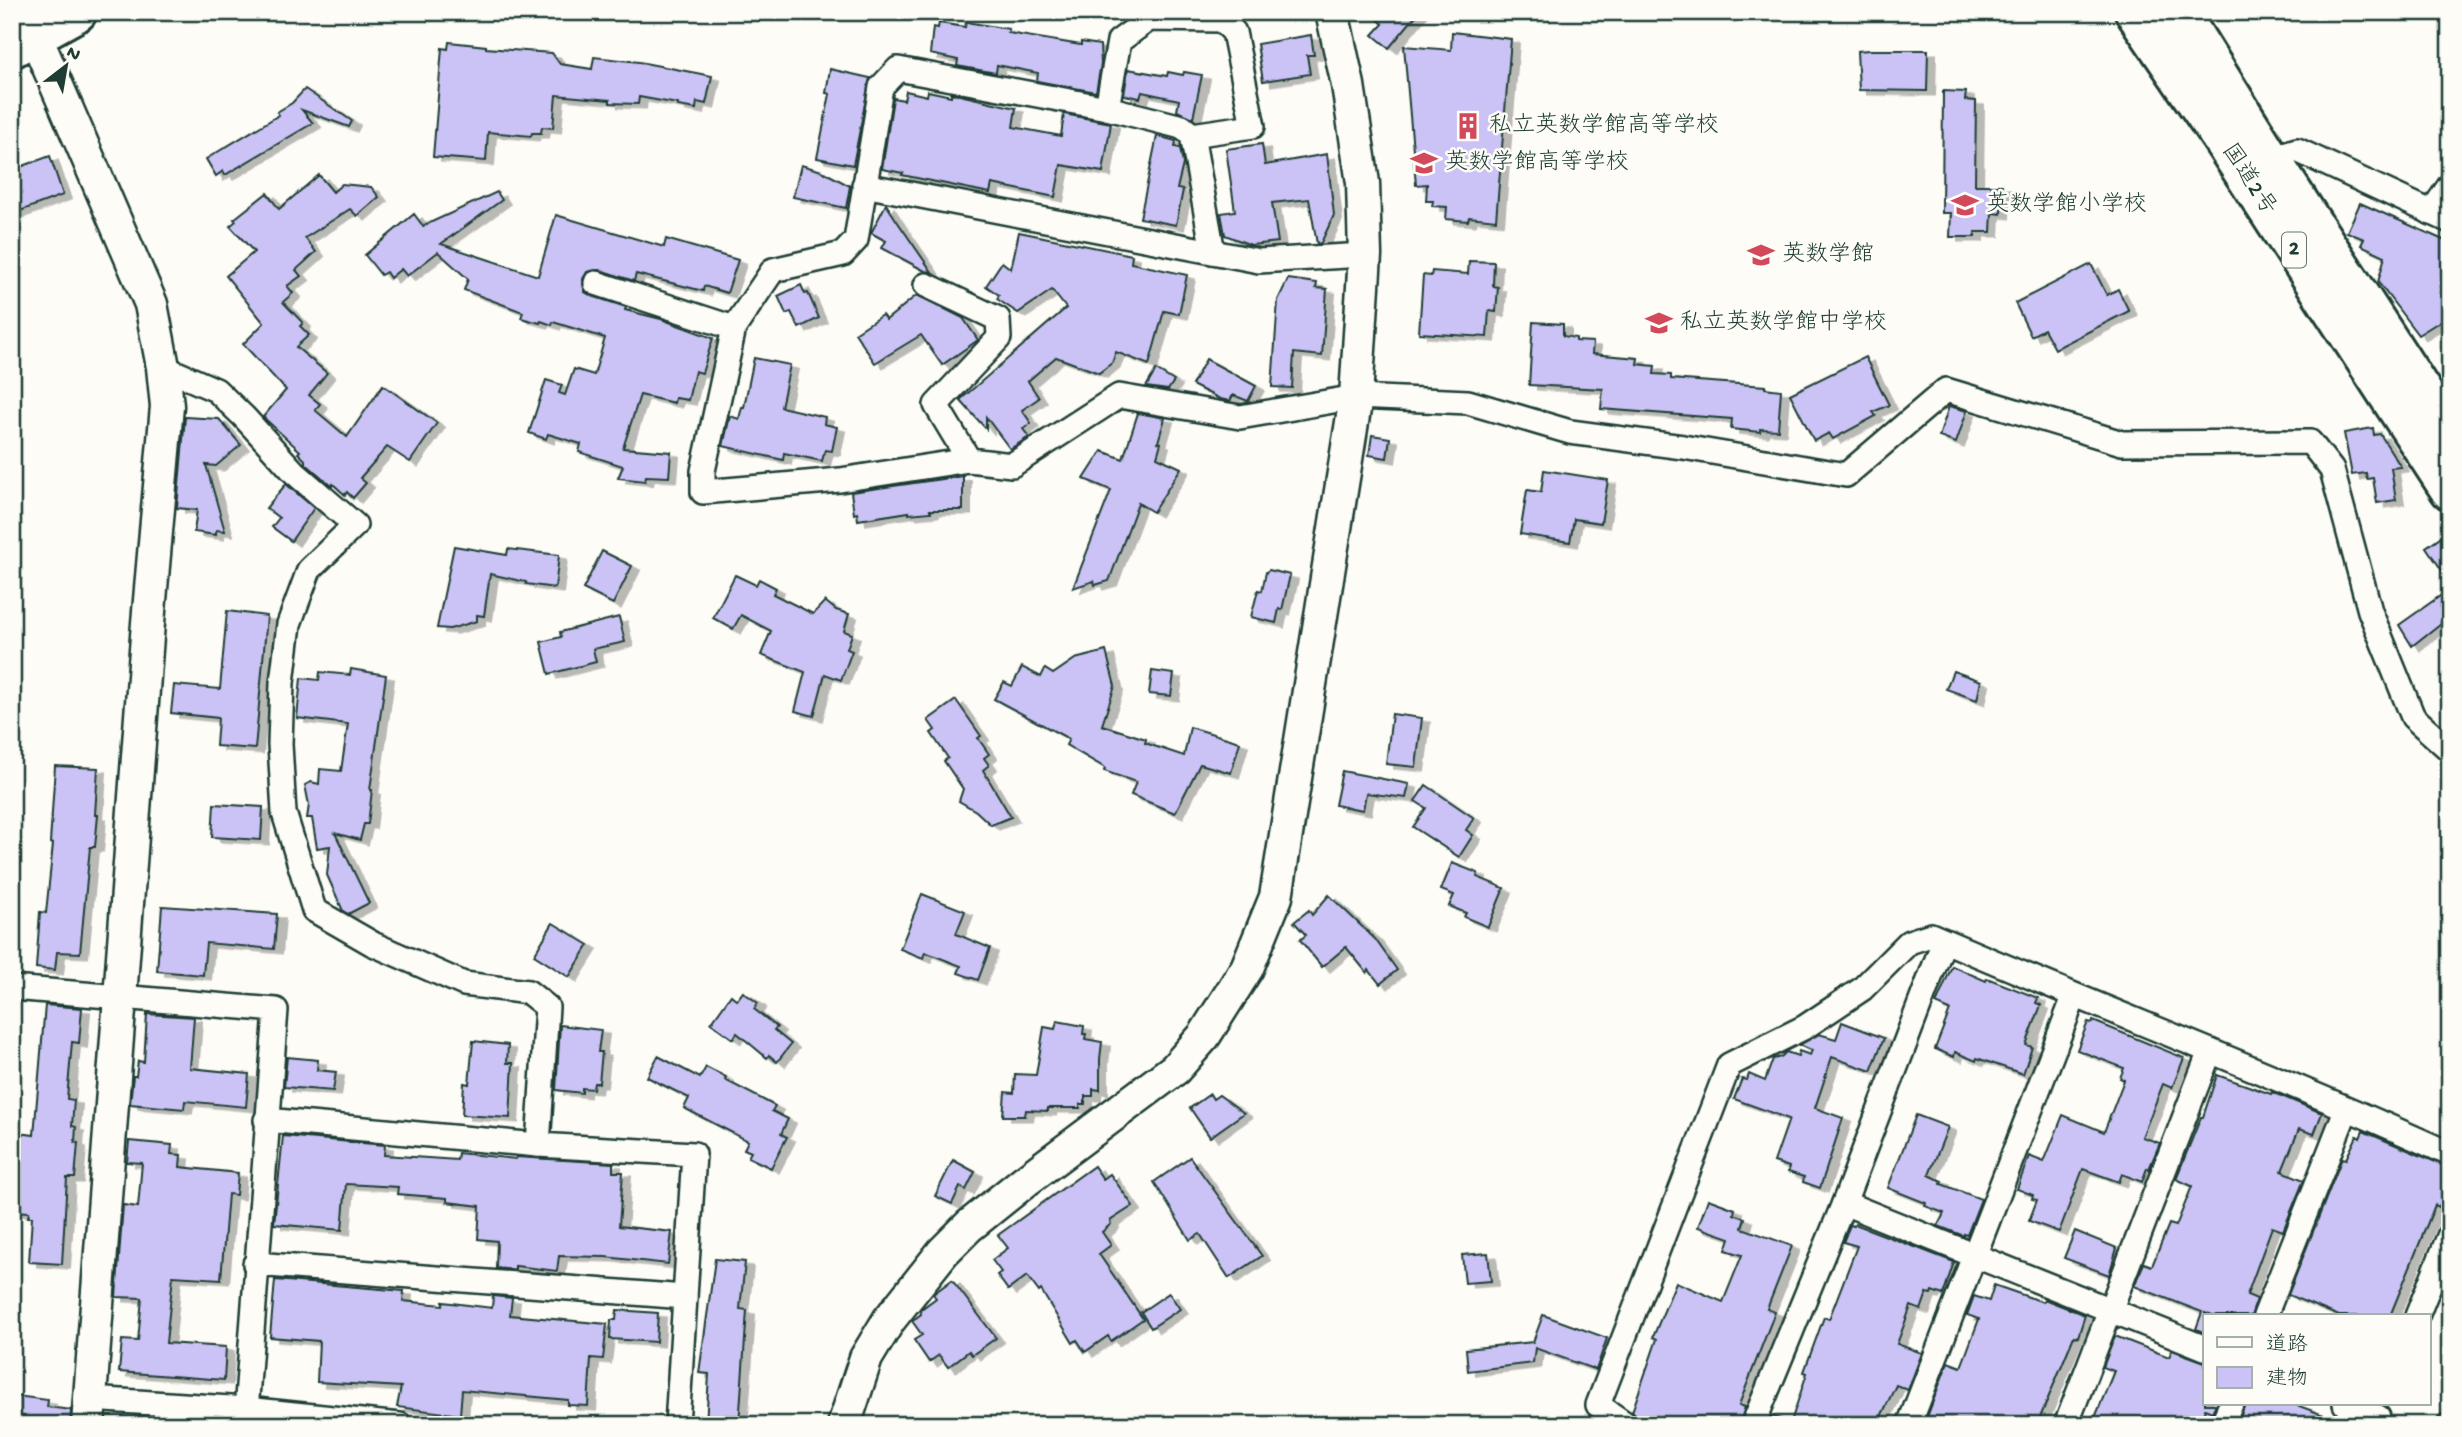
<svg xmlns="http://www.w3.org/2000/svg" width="2462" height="1437" viewBox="0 0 2462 1437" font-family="'Gochi Hand','Klee One',sans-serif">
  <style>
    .building { fill: #cbc3f5; stroke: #1f3d34; stroke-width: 2; filter: url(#shadow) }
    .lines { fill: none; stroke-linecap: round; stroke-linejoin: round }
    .street-casing { stroke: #1f3d34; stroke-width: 28 }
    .secondary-casing { stroke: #1f3d34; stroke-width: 37 }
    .highway-casing { stroke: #1f3d34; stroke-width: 44 }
    .street { stroke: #fdfcf7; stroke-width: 23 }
    .secondary { stroke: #fdfcf7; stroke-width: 32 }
    .highway { stroke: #fdfcf7; stroke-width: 38 }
    .labels { text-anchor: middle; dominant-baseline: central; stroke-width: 5; stroke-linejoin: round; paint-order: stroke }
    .shield { fill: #fdfcf7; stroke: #62766e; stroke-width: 2 }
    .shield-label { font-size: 21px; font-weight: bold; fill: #1f3d34 }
    .poi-label { font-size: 23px; fill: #1f3d34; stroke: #fdfcf7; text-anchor: start }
    .street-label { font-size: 23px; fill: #1f3d34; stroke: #fdfcf7 }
  </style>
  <defs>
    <filter id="shadow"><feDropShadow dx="8" dy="4.5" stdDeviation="0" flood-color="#0004"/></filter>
  </defs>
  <rect width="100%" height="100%" fill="#fdfcf7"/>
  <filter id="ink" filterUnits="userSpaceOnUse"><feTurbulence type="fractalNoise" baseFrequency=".0143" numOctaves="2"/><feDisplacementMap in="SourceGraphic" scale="14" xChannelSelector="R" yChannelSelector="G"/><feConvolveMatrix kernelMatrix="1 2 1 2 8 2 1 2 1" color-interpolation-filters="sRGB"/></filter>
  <g filter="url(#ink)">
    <g class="building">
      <polygon points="1370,12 1419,12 1389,48 1373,35 1383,24"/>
      <polygon points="966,22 1009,29 1008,33 1081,45 1081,42 1100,45 1101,64 1096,92 1037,81 1038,73 997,65 996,73 957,66 958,60 930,54 933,27 938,28 939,23 965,27"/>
      <polygon points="1452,32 1511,39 1496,220 1469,217 1468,221 1446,219 1447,207 1432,206 1433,201 1426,201 1427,184 1416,185 1404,46 1451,50"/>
      <polygon points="1311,35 1314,55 1307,55 1310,74 1263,81 1257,44"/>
      <polygon points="449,42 486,46 486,48 552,53 560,64 592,69 594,57 639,62 712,76 706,104 697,102 696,109 678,106 678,104 639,97 638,104 610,103 610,100 556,95 553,128 542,127 541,133 532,133 531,136 488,132 486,161 433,157 442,48 448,49"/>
      <polygon points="1869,50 1928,50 1927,91 1859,90 1857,51"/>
      <polygon points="830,69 870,78 853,165 817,158 830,94 826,93"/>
      <polygon points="1128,69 1167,76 1168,72 1183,75 1184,72 1202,75 1193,118 1177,111 1179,100 1142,92 1140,98 1124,95"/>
      <polygon points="305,89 352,121 349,127 302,110 313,123 225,175 223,171 216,176 206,159 279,115 277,112 292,103"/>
      <polygon points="906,91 927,96 928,91 951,96 951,93 1016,108 1013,127 1061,136 1064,114 1111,123 1103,172 1061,165 1055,197 992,184 990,193 902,175 903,173 882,169 893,98 904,100"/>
      <polygon points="1943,91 1966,92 1965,100 1976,101 1975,185 2002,185 2001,214 1992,213 1991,232 1975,232 1975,237 1950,237 1951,213 1942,213"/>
      <polygon points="1157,136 1176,141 1175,147 1180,148 1183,164 1177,189 1183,190 1176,225 1140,218"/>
      <polygon points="1262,144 1265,165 1327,154 1334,215 1321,243 1317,244 1309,199 1272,203 1278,242 1251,245 1225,235 1221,213 1235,211 1226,149"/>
      <polygon points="50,156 63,195 12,214 12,170"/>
      <polygon points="801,165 822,171 850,186 846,208 793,197"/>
      <polygon points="319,175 333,192 342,184 371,187 379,197 357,216 350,209 305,238 316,252 296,270 301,276 287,286 293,293 283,302 303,323 300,326 309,335 296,347 327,373 309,395 320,404 315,410 347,437 383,385 437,423 410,462 387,447 360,478 366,483 353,498 347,492 345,495 333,484 332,486 305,463 305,460 298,453 300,451 263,417 286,390 243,344 264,323 226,276 254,252 230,226 236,221 234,219 267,193 279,209"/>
      <polygon points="497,192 502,200 441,244 538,276 556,215 664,247 666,239 738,260 727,293 704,286 703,291 636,274 634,281 600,270 587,272 583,279 585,292 592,296 626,307 625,310 661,319 713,338 702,373 695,371 688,400 675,398 674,403 640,395 623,448 671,452 669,477 646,476 645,481 618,478 623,466 579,452 581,444 548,434 546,439 529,433 546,380 562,385 559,393 565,395 574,369 594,375 605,338 553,322 552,325 541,321 540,323 521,318 523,312 464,290 468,279 438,252 407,276 401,269 390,278 386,272 381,275 365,255 414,214 423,226"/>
      <polygon points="2360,203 2450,243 2450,315 2418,335 2378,282 2385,256 2361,245 2364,239 2347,232"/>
      <polygon points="886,204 897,221 932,272 925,271 882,248 886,241 871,233"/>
      <polygon points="1019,232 1132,255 1131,263 1187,275 1179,314 1164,311 1149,365 1116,352 1112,363 1099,373 1056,357 1028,381 1039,398 1022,410 1031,423 1023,429 1029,437 1010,449 986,417 986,429 960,400 1066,308 1052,290 1018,313 997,299 999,295 986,286 1002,262 1011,269"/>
      <polygon points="1469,261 1494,262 1493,286 1498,287 1496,312 1489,311 1487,337 1419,333 1423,275 1431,276 1432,271 1468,274"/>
      <polygon points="2091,264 2107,295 2118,289 2129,311 2055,349 2044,329 2031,336 2015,303"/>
      <polygon points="1288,279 1317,283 1316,288 1327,289 1322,356 1294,353 1292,388 1272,387 1278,300"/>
      <polygon points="801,285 805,294 808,293 819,318 799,328 791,312 786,314 778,296"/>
      <polygon points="917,295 963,318 978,340 942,365 921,335 875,363 855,333 882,315 886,320"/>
      <polygon points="1533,322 1563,324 1563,336 1576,338 1576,341 1593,342 1592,354 1638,358 1637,364 1655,366 1654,374 1671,375 1671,379 1765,386 1765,388 1781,390 1778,430 1760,429 1760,432 1731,429 1732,419 1601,409 1603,389 1529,385"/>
      <polygon points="1865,357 1889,405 1873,412 1876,416 1833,439 1829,433 1814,441 1790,394"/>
      <polygon points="754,358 790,365 781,407 825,417 824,424 837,427 832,451 825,450 822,461 784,453 783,460 723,446 730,416 739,419 742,407 744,407"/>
      <polygon points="1206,359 1256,386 1248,401 1233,395 1230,401 1220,399 1192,385"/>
      <polygon points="1156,370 1174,381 1168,390 1146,387"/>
      <polygon points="1949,406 1967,411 1956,443 1939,437"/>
      <polygon points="1138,413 1165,418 1158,442 1161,443 1157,457 1181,468 1153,512 1138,503 1109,581 1095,585 1094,581 1073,588 1111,490 1084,479 1102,451 1123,459"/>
      <polygon points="185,417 219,419 241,445 216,466 206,465 225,531 216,530 216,535 194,532 197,510 177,508"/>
      <polygon points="2373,428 2374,435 2380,434 2401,467 2391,468 2396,500 2377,503 2373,478 2367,479 2366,473 2352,475 2344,433"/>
      <polygon points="1372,435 1390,438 1387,458 1369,455"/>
      <polygon points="1544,470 1608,480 1601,523 1574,519 1570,542 1520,534 1527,490 1541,492"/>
      <polygon points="963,476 963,510 930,510 931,512 909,514 909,512 858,520 857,513 854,514 851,492"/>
      <polygon points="286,484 314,508 291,541 272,527 279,518 266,508"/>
      <polygon points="2450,530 2450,582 2426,547"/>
      <polygon points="454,546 507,555 508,549 559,555 555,588 526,584 526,582 490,574 484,616 477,615 477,621 450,629 437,628"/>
      <polygon points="602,551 632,566 613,604 583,589"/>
      <polygon points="1269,570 1290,575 1282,610 1279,609 1276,623 1251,617 1258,590 1262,591 1266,572"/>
      <polygon points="735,575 756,585 759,579 776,588 773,594 813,614 825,601 836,610 849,614 844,631 852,634 847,649 852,651 841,680 825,674 814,716 795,711 805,672 761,655 771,631 741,615 733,629 713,618"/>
      <polygon points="2450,589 2450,616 2412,646 2399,625"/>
      <polygon points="227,611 267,616 255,749 216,746 218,718 171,713 174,685 220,689"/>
      <polygon points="619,617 625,642 593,649 596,662 549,674 541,642 561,637 560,632"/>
      <polygon points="1106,651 1115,686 1102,725 1146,739 1145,743 1184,756 1190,727 1240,742 1231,773 1200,764 1175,813 1131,795 1136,782 1104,771 1105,768 1066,745 1069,739 994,699 1004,682 1012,686 1022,667 1041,677 1045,669 1053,674 1075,659"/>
      <polygon points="351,669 386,675 370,790 372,790 368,824 364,824 360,840 335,833 369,903 348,914 343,911 327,875 330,846 317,848 312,818 307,818 309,805 305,785 311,782 319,784 320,769 341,771 348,724 297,718 301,678 319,680 320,672 350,675"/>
      <polygon points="1152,671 1174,674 1171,696 1149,694"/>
      <polygon points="1953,671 1981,681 1977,700 1946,689"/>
      <polygon points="956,700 981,736 978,738 989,754 984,758 989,765 983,770 1011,817 991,825 976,811 959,801 963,789 944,761 948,758 931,733 935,730 928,720"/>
      <polygon points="1392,714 1422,718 1416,767 1386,764"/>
      <polygon points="55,766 98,768 95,815 98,815 95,847 90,847 80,953 57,952 55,970 36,968 40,912 46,913 53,844 50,843"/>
      <polygon points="1342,771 1409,784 1406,798 1366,793 1363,810 1335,805"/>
      <polygon points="1426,785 1474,818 1466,830 1473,835 1459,857 1413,827 1426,808 1415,801"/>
      <polygon points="214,804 263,807 261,840 212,837"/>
      <polygon points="1452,863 1478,873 1477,877 1504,888 1488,927 1464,917 1466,913 1449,906 1454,895 1441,890"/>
      <polygon points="922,894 965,911 956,934 990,948 978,980 958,973 961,966 925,952 923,958 900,949"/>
      <polygon points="1329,895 1375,939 1397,970 1380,984 1369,970 1367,973 1346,947 1322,967 1300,940 1306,935 1294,922 1309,910 1312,915"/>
      <polygon points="162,906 277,914 274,949 206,943 203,975 157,971"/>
      <polygon points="553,923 589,945 569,977 534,955"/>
      <polygon points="1952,966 1986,981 1987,978 2038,998 2036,1003 2041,1005 2026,1045 2032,1047 2023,1074 1977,1058 1976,1061 1955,1052 1954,1057 1935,1049 1950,1010 1936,1004"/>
      <polygon points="743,992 758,1003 754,1009 777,1027 774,1030 791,1044 777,1062 769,1055 767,1058 737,1033 733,1039 711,1023 731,995 737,1000"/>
      <polygon points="45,1005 82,1008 79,1043 72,1042 67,1099 74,1100 72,1126 76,1127 75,1142 78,1143 75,1178 67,1178 62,1264 29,1262 32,1217 28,1217 29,1212 12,1211 12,1132 34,1135"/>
      <polygon points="147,1014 194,1017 190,1068 249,1074 246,1107 185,1101 184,1109 130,1104 133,1076 136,1076 138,1061 144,1062"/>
      <polygon points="1057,1021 1084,1026 1083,1034 1086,1034 1085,1039 1102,1042 1100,1059 1100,1090 1093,1089 1093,1096 1085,1096 1085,1104 1080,1104 1080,1108 1048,1108 1048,1111 1026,1110 1025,1116 1003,1116 1005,1092 1014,1093 1015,1074 1036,1075 1044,1027 1055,1029"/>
      <polygon points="2093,1021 2184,1058 2172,1088 2163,1084 2142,1137 2160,1143 2149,1169 2147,1168 2142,1182 2122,1174 2119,1182 2083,1169 2059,1232 2029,1221 2037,1200 2032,1199 2033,1195 2017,1189 2029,1156 2044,1162 2063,1115 2104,1132 2124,1080 2120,1078 2124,1068 2077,1050 2088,1022 2092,1023"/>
      <polygon points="1842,1022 1884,1038 1871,1071 1832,1057 1815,1108 1843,1118 1820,1188 1803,1182 1804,1177 1788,1172 1789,1167 1774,1162 1789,1119 1734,1099 1742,1079 1747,1080 1749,1074 1765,1081 1773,1059 1781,1057 1786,1052 1798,1056 1799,1051 1810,1055 1812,1050 1799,1045 1819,1034 1836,1039"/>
      <polygon points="560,1025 601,1030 598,1052 602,1052 599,1083 594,1083 593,1089 582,1088 582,1093 556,1090"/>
      <polygon points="473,1041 508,1045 507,1063 513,1063 510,1118 462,1115 464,1083 469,1084"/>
      <polygon points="658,1056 700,1078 706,1067 726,1077 725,1080 775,1106 772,1111 788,1119 781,1134 787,1137 771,1168 748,1157 751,1152 744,1149 748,1141 684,1108 689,1098 647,1077"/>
      <polygon points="287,1057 318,1060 317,1070 336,1072 333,1091 284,1087"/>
      <polygon points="2217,1075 2271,1094 2272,1092 2322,1113 2314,1134 2299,1129 2282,1171 2304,1180 2283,1231 2272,1227 2247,1295 2257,1299 2251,1316 2212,1316 2205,1313 2205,1333 2196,1329 2202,1312 2134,1286 2144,1263 2152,1266 2169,1224 2176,1226 2192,1186 2176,1179 2201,1117 2203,1117"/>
      <polygon points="1210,1094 1213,1099 1219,1095 1244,1113 1210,1137 1190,1108"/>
      <polygon points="1916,1115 1948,1127 1929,1175 1942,1181 1941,1184 1981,1199 1967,1235 1964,1234 1964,1236 1938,1226 1944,1213 1925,1206 1926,1203 1888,1188"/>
      <polygon points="2363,1131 2450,1168 2450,1184 2439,1207 2435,1205 2390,1316 2339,1316 2288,1295 2342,1158 2346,1159 2357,1136 2360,1138"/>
      <polygon points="283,1136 385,1145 384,1155 457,1160 458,1153 516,1159 516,1157 613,1163 613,1172 623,1172 619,1226 672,1232 668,1264 605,1257 559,1256 557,1271 515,1266 515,1270 496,1268 497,1241 478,1239 480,1206 447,1202 447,1198 397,1194 398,1187 346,1184 342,1230 274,1224"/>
      <polygon points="129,1141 172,1145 171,1154 181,1155 180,1167 238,1173 236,1195 228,1194 221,1279 173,1276 166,1343 226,1347 224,1380 119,1372 122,1340 138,1341 142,1298 116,1297 123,1205 138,1207 142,1163 127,1162"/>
      <polygon points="1190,1157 1262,1256 1229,1278 1200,1234 1190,1240 1154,1182"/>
      <polygon points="953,1160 975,1172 966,1190 960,1187 952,1204 935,1196"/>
      <polygon points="1094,1166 1103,1179 1110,1174 1133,1206 1110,1221 1111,1224 1102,1232 1111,1245 1099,1254 1143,1319 1111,1341 1108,1336 1085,1352 1077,1340 1073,1343 1041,1290 1039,1292 1027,1276 1008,1290 997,1275 1001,1272 992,1260 1008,1248 998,1235"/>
      <polygon points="1708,1199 1735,1209 1734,1214 1745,1218 1742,1228 1792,1246 1767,1309 1775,1312 1739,1405 1745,1407 1739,1425 1641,1425 1639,1418 1632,1412 1657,1339 1653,1337 1676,1282 1723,1302 1742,1255 1726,1250 1730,1238 1698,1227"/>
      <polygon points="1855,1224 1954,1262 1943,1295 1932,1291 1931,1294 1927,1293 1921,1310 1911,1306 1897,1344 1922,1353 1908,1390 1896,1385 1877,1425 1790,1425 1807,1373 1804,1372 1824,1317 1829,1319 1857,1246 1843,1242 1850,1225 1854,1226"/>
      <polygon points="2075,1231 2117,1248 2109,1275 2064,1258"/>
      <polygon points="1488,1253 1491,1281 1465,1283 1462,1255"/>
      <polygon points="715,1259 745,1262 740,1309 747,1310 739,1425 706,1425 709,1374 699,1373"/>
      <polygon points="275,1280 404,1291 403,1301 443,1305 443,1302 492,1308 493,1296 512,1298 510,1315 607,1324 603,1359 591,1358 588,1406 568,1405 568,1400 462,1390 460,1415 397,1407 401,1387 317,1382 319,1341 270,1337"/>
      <polygon points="952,1280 996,1338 972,1355 969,1351 948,1367 939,1355 929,1362 914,1340 922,1335 912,1321 921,1314 920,1310 936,1298 933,1294"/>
      <polygon points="1994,1285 2043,1302 2044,1299 2085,1315 2078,1337 2074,1336 2037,1425 1924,1425 1948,1362 1961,1367 1966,1354 1979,1319 1967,1315 1974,1296 1989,1301"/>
      <polygon points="1169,1293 1180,1309 1151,1328 1141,1312"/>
      <polygon points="617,1310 658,1313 656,1342 610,1339 611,1320 616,1320"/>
      <polygon points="1543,1315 1607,1338 1596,1370 1535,1348 1533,1363 1468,1371 1466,1349 1533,1342"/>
      <polygon points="2115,1336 2169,1357 2172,1350 2205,1362 2205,1404 2216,1404 2212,1412 2205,1409 2200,1425 2092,1425 2114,1371 2103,1367"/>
      <polygon points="16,1396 48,1400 47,1407 71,1410 70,1425 13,1425"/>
      <polygon points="2245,1404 2294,1404 2345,1423 2345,1425 2243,1425 2238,1423"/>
      <polygon points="1772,1416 1788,1422 1788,1425 1768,1425"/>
    </g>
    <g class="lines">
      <defs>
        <g id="street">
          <polyline points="1107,108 1119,41 1149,19 1221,20 1234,32 1253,126 1192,135"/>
          <polyline points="2270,158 2297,150 2450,221"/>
          <polyline points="864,185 1259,261 1365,255"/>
          <polyline points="2431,213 2450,185"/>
          <polyline points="596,283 734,328"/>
          <polyline points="926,285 998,319 999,338 936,405 969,460 1012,465 1119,396 1240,417 1356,397 1468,402 1570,432 1683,447 1846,475 1946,390 2122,443 2310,442 2332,470 2370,611 2413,717 2450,750"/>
          <polyline points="163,367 216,390 244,417 295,473 355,525 309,570 289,624 282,683 280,744 284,813 314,910 373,944 464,984 528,992 547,1007 538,1145 694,1154 677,1425"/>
          <polyline points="969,460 840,480 703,492 703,471 734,328 773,270 843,254 856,240 881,87 898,69 1107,108 1182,127 1192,135 1213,252"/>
          <polyline points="12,988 276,1010 245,1425"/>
          <polyline points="266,1120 538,1145"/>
          <polyline points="1844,1203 2205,1348"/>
          <polyline points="255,1264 685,1297"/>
          <polyline points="2265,1316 2346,1110"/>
          <polyline points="2417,1316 2450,1234"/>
          <polyline points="90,1399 246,1409 400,1425"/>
          <polyline points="2345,1404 2378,1417"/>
          <path d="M1627,1425L1598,1405L1729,1065L1805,1027L1862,989L1909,942L1931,935C2103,1009 2279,1076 2450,1154"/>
          <polyline points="1753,1425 1844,1203 1944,941"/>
          <polyline points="1909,1425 2074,997"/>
          <polyline points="2066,1425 2210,1051"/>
          <polyline points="2222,1425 2231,1404"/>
          <polyline points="2450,1425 2450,1424"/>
        </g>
        <g id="secondary">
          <polyline points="25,12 151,304 163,367 167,406 148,623 88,1425"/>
          <polyline points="844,1425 866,1358 889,1320 943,1252 969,1226 1025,1181 1175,1069 1204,1036 1247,968 1276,897 1356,397 1365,255 1363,183 1348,85 1332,12"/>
        </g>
        <g id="highway">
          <polyline points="2135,12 2223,141 2450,490"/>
          <polyline points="2179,12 2270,158 2450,435"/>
          <polyline points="12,48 77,12"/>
        </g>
      </defs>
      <use href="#street" class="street-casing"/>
      <use href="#secondary" class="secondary-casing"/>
      <use href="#highway" class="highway-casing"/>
      <use href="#street" class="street"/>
      <use href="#secondary" class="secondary"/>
      <use href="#highway" class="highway"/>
    </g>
  </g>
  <defs>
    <symbol id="building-bare" viewBox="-9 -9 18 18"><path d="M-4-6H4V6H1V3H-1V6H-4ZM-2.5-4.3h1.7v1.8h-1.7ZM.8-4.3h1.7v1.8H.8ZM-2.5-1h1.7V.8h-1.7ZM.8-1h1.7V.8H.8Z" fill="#d1495b" stroke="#fdfcf7" stroke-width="2.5" paint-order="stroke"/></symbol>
    <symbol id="school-bare" viewBox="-9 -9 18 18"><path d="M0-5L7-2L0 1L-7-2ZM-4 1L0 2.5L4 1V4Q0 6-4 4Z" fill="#d1495b" stroke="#fdfcf7" stroke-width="2.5" paint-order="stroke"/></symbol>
  </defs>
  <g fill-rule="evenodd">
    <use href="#building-bare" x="1449" y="107" width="38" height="38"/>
    <use href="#school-bare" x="1405" y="144" width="38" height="38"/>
    <use href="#school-bare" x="1946" y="186" width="38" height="38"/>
    <use href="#school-bare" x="1742" y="236" width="38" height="38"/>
    <use href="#school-bare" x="1640" y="304" width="38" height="38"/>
  </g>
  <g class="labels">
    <rect class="shield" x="2282" y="232.5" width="24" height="35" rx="5"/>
    <g class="shield-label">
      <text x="2294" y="250">2</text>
    </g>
    <g class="poi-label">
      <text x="1489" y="126">私立英数学館高等学校</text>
      <text x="1445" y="163">英数学館高等学校</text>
      <text x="1986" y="205">英数学館小学校</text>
      <text x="1782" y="255">英数学館</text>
      <text x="1680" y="323">私立英数学館中学校</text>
    </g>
    <g class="street-label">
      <text transform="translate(2248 180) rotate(57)">国道2号</text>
    </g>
  </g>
  <rect width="2462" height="1437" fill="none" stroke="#fdfcf7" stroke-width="42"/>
  <rect x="21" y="21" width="2420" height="1395" fill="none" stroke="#1f3d34" stroke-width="2.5" filter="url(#ink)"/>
  <rect x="2203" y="1314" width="228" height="91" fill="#fdfcf7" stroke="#a4b0a9" stroke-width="2"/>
  <rect x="2217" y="1337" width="35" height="10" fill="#fdfcf7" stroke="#a4b0a9" stroke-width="2"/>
  <text x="2266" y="1350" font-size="21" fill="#1f3d34">道路</text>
  <rect x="2217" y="1367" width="35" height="21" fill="#cbc3f5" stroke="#a4b0a9" stroke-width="2"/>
  <text x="2266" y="1384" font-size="21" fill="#1f3d34">建物</text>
  <g transform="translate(66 66) rotate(31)" stroke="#fdfcf7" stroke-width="5" paint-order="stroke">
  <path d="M0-5L12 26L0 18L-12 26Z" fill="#1f3d34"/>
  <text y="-10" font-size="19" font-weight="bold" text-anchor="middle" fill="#1f3d34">N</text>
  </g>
</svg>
